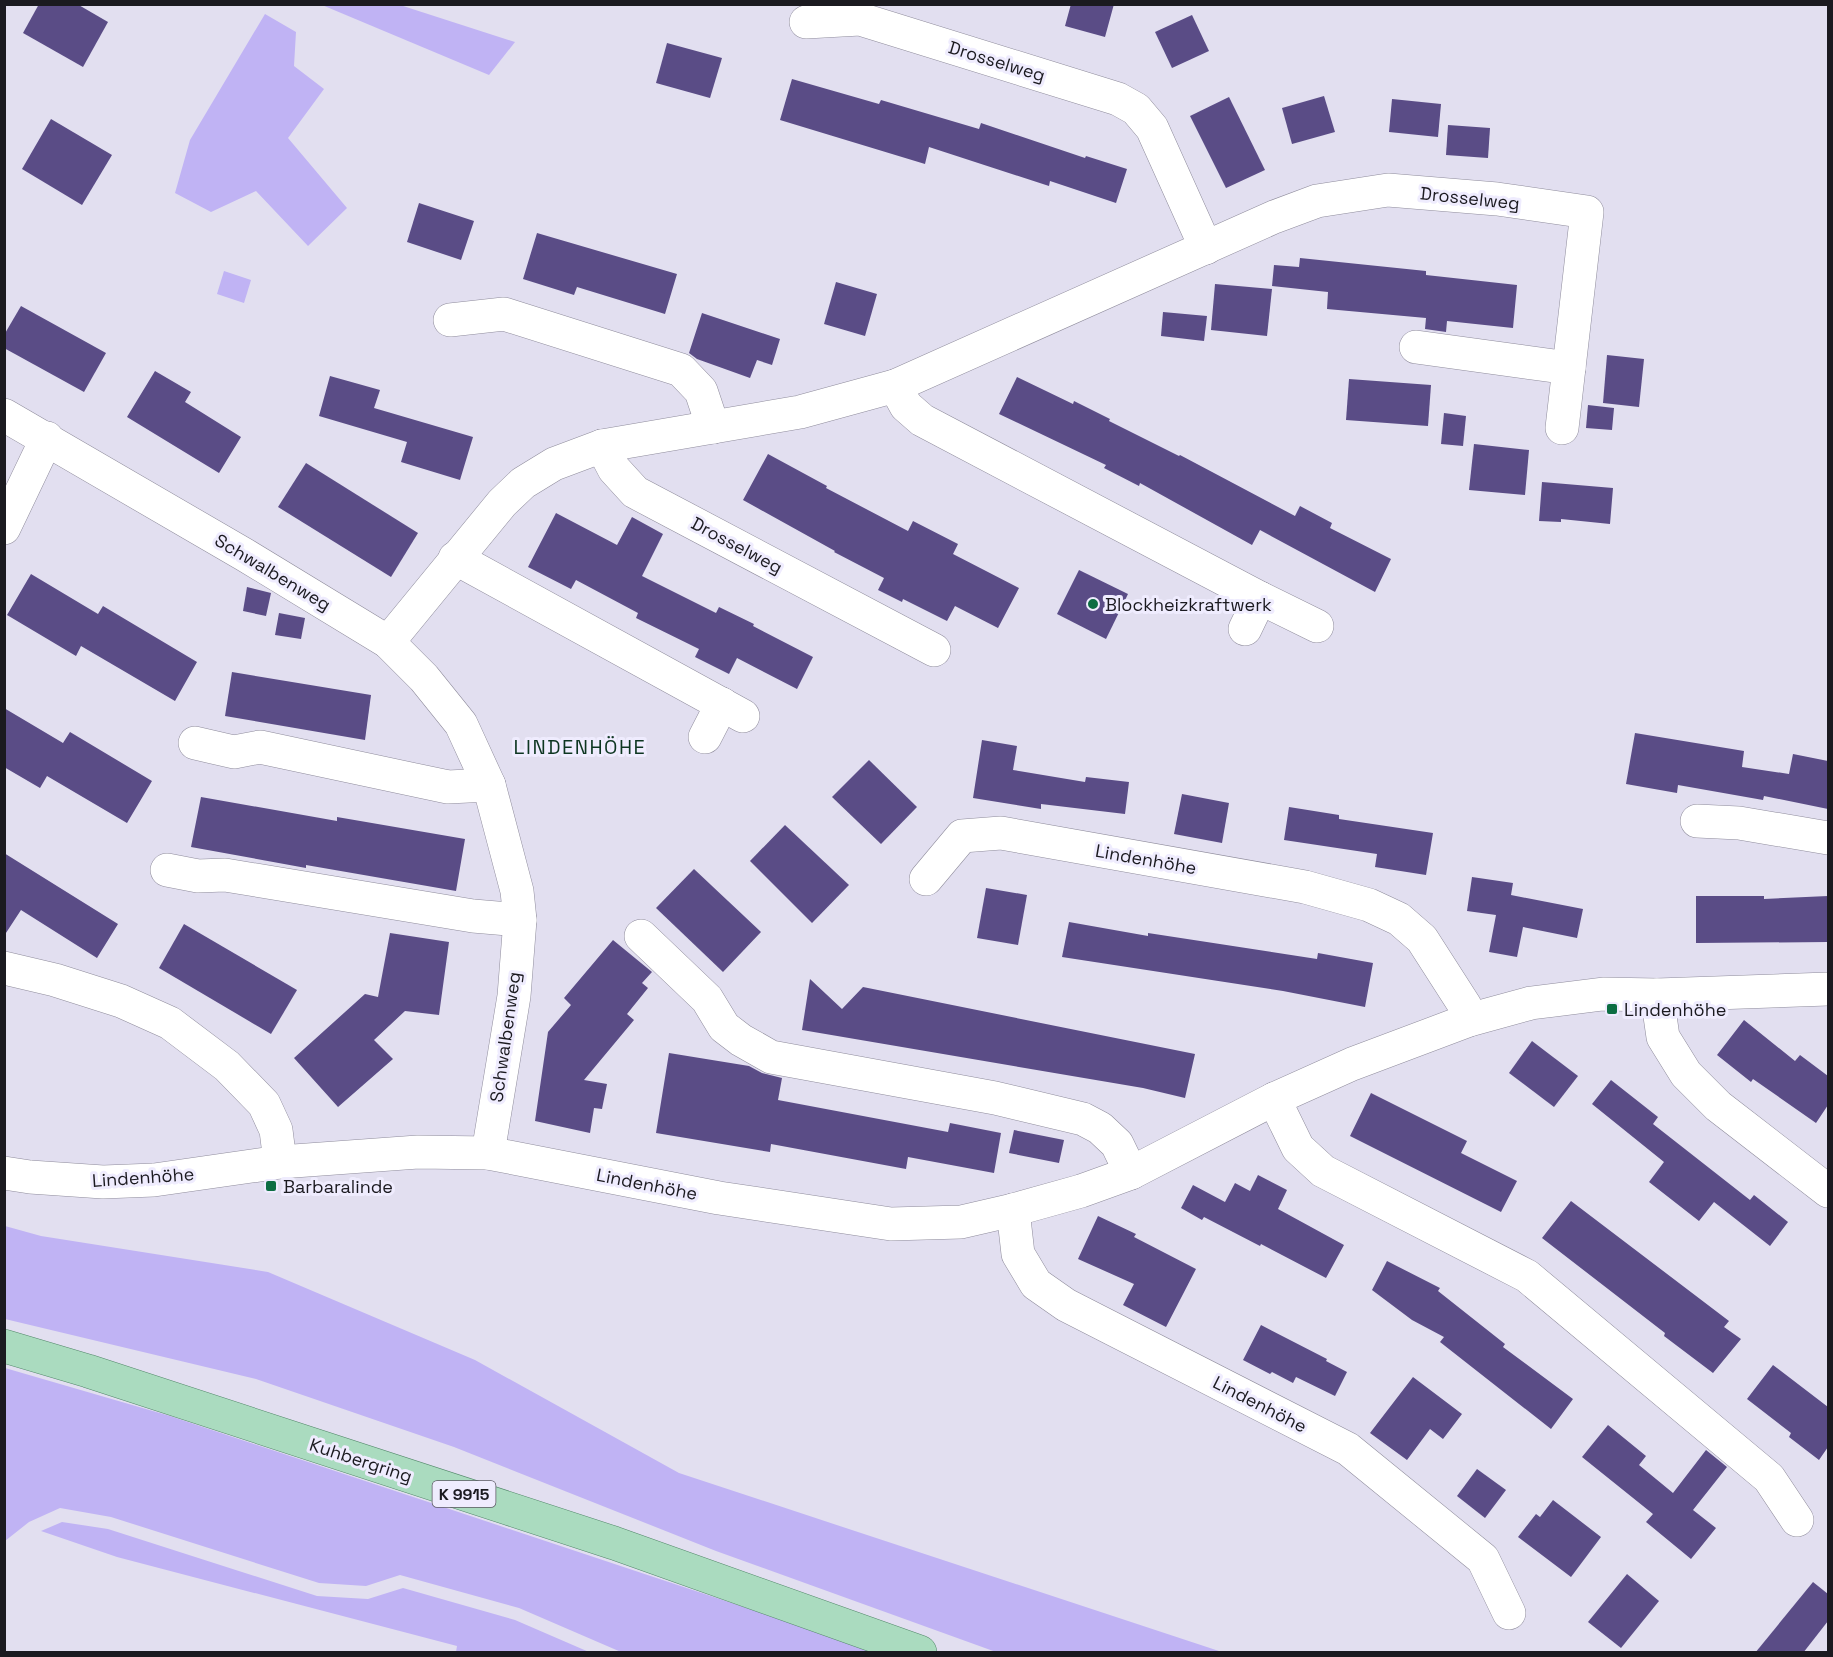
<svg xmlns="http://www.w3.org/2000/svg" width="1833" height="1657" viewBox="0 0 1833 1657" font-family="'Space Grotesk',sans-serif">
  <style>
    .green { fill: #c0b3f4 }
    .building { fill: #5a4c86 }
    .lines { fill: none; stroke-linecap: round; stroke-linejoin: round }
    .minor-casing { stroke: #8f8c9c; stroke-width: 34 }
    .primary-casing { stroke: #54886b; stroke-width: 34 }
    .minor { stroke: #fff; stroke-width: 33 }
    .primary { stroke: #aadbbf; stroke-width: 33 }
    .poi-dot { fill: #0c6d42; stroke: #efecfe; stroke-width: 2 }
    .labels { text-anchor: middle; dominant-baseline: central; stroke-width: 6; stroke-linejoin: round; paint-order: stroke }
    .shield { fill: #efecfe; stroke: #5b5963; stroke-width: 1.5 }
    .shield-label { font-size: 16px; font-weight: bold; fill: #1b1a20 }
    .street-label { font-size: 18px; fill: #1b1a20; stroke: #efecfe }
    .poi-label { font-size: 18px; fill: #1b1a20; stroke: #efecfe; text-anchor: start }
    .neighbourhood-label { font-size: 20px; letter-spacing: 1.5px; fill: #0d3621; stroke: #efecfe }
  </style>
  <rect width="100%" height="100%" fill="#e2dff0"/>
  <g class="green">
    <polygon points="322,5 400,5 515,42 489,75"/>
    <polygon points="265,14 296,32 294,66 324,89 288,138 347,208 308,246 256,191 211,212 175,193 190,140"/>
    <polygon points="224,271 251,280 244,303 217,294"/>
    <polygon points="5,1226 41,1236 268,1272 475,1360 679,1473 1222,1652 996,1652 716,1551 454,1447 256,1379 5,1319"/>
    <polygon points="5,1368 170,1416 879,1652 621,1652 519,1608 400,1575 366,1586 319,1583 111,1517 60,1508 29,1522 5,1541"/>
    <polygon points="62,1522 108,1529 317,1596 368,1599 403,1588 515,1620 589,1652 456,1652 457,1646 117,1557 41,1531"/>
  </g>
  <g class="building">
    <polygon points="39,4 77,4 108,22 83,67 23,33"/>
    <polygon points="1071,4 1114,4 1105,37 1065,26"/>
    <polygon points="1192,15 1209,51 1172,68 1155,32"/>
    <polygon points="667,43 722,58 710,98 656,83"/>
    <polygon points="792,79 879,104 881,100 979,129 981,123 1085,158 1086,156 1127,169 1116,203 1050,181 1049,186 929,147 925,164 780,120"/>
    <polygon points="1324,96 1335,132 1292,144 1282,108"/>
    <polygon points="1229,97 1265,170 1226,188 1190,116"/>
    <polygon points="1392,99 1441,104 1438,137 1389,132"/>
    <polygon points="51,119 112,155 82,205 22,169"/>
    <polygon points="1448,125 1490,128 1488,158 1446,155"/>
    <polygon points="419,203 474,221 461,260 407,242"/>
    <polygon points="537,233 677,274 665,314 577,287 574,295 523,279"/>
    <polygon points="1300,258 1426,271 1426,275 1517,285 1513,328 1447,321 1446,332 1425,329 1426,318 1327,309 1328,292 1272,286 1274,265 1299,267"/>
    <polygon points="836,282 877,294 865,336 824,324"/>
    <polygon points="1215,284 1272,289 1267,336 1211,330"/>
    <polygon points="21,306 106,353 84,392 4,348 4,335"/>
    <polygon points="1163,312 1207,316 1204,341 1161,336"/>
    <polygon points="702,313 780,339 772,365 757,360 750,378 697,359 689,353"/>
    <polygon points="1607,355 1644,359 1639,407 1603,403"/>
    <polygon points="155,371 191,392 185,402 241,437 219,473 127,417"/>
    <polygon points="330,376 380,390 374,408 473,437 460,480 401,462 407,442 319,416"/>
    <polygon points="1017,377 1073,404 1074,401 1110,419 1109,421 1179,456 1180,455 1295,516 1300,506 1332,523 1330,528 1391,559 1375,592 1260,530 1252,545 1140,483 1139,486 1104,468 1106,465 999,414"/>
    <polygon points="1349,379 1431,385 1428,426 1346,420"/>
    <polygon points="1588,405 1614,408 1612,430 1586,428"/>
    <polygon points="1444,413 1466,416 1463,446 1441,444"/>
    <polygon points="1474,444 1529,450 1525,495 1469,490"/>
    <polygon points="768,454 827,486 826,488 908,531 913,521 958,544 953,554 1019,588 998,628 955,606 947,621 903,599 902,602 878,590 884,578 834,552 835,551 743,500"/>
    <polygon points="306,463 418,533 391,577 278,507"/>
    <polygon points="1542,482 1613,488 1610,524 1561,519 1561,522 1539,521"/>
    <polygon points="556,513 617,545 632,517 663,534 642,576 716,613 719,607 754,624 753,626 813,657 797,689 737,658 729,674 695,657 699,649 636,618 638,613 576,580 571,589 528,567"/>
    <polygon points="1079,570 1128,594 1106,639 1057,614"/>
    <polygon points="31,574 98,614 103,606 197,662 175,701 81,646 76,656 7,615"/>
    <polygon points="247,587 271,593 266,616 243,611"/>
    <polygon points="279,613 305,618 301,639 275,635"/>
    <polygon points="232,672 371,695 365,740 225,716"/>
    <polygon points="4,708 63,743 70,732 152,781 127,823 47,776 40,788 4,767"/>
    <polygon points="1635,733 1744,751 1742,767 1789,774 1793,754 1828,761 1828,809 1764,796 1763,800 1678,785 1677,793 1626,784"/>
    <polygon points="982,740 1017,746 1013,770 1085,782 1086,777 1129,782 1125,814 1041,804 1041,809 973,798"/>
    <polygon points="869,760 917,807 881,844 832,797"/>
    <polygon points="1182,794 1229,803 1222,843 1174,834"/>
    <polygon points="201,797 337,821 337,817 465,839 456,891 306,865 306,868 191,847"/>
    <polygon points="1289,807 1339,815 1339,819 1433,833 1426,875 1375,867 1377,854 1284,840"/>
    <polygon points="785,825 849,885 812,923 750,861"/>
    <polygon points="4,853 118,924 97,958 21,910 4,936"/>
    <polygon points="694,869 761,932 723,972 656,908"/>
    <polygon points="1472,877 1513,883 1511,895 1583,909 1577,938 1523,927 1517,957 1489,952 1496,915 1467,911"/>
    <polygon points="986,888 1027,895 1018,945 977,938"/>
    <polygon points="1696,896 1764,896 1764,899 1828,896 1828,942 1696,943"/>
    <polygon points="1069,922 1148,936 1148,933 1317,959 1318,953 1373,963 1365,1007 1283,991 1062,957"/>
    <polygon points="184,924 297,990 271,1034 159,968"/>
    <polygon points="390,933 449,942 439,1015 405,1011 374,1040 393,1059 338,1107 294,1058 365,994 378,997"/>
    <polygon points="613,940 652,972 642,983 648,988 627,1014 634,1020 584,1080 607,1084 602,1109 594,1108 590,1133 535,1121 548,1032 571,1005 564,998"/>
    <polygon points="810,979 842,1009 863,987 1195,1054 1185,1098 1143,1088 802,1030"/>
    <polygon points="1744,1020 1795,1061 1800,1055 1828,1076 1828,1105 1816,1123 1753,1079 1751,1082 1717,1055"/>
    <polygon points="1532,1041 1578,1076 1554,1107 1509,1073"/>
    <polygon points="669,1053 749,1066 762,1073 782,1078 778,1100 948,1132 950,1123 1001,1133 994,1173 908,1157 906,1169 771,1144 770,1152 656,1133"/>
    <polygon points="1611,1080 1658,1117 1653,1124 1750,1200 1754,1195 1788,1222 1770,1246 1714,1202 1699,1221 1649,1182 1664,1162 1592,1104"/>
    <polygon points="1371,1093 1467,1141 1461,1153 1517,1181 1501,1212 1350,1136"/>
    <polygon points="1014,1130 1064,1140 1059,1163 1009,1153"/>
    <polygon points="1258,1175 1287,1190 1278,1209 1344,1245 1326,1278 1261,1244 1260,1246 1204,1217 1202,1220 1181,1208 1193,1185 1225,1202 1235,1183 1250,1191"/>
    <polygon points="1571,1201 1729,1321 1724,1327 1741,1339 1713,1373 1664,1336 1665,1333 1542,1238"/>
    <polygon points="1098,1216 1136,1234 1134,1237 1196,1269 1166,1327 1123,1305 1134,1284 1078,1259"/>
    <polygon points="1387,1261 1440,1288 1438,1291 1505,1344 1503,1347 1573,1399 1551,1429 1440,1342 1444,1337 1412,1320 1372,1290"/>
    <polygon points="1261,1325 1327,1359 1326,1361 1347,1372 1335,1396 1296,1377 1293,1383 1272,1372 1270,1374 1243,1360"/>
    <polygon points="1773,1365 1828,1407 1828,1447 1819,1460 1789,1437 1791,1433 1747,1399"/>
    <polygon points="1413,1377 1462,1414 1443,1439 1430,1429 1407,1460 1370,1433"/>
    <polygon points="1608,1425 1646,1456 1639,1465 1673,1493 1706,1450 1727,1467 1693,1510 1716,1528 1691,1559 1646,1522 1653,1514 1582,1457"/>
    <polygon points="1477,1469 1506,1490 1485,1518 1457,1496"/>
    <polygon points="1553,1500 1601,1537 1571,1577 1518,1537 1536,1514 1540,1517"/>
    <polygon points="1627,1574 1659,1601 1621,1648 1588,1622"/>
    <polygon points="1813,1582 1828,1594 1828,1621 1803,1653 1755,1653"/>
  </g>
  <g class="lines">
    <defs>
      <g id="minor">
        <polyline points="806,22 860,19 1118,99 1136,109 1152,128 1206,248"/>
        <polyline points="450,320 504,314 681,370 701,391 713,427"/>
        <polyline points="1416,347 1569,368"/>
        <polyline points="895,386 906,406 922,420 1260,598 1317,626"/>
        <polyline points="4,415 245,555 388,642 424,678 461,724 489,785 517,891 520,920 514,996 488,1153"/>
        <polyline points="602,446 614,469 635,492 934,650"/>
        <polyline points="4,528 47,438"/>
        <polyline points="455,558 743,716"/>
        <polyline points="1245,629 1260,598"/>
        <polyline points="388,642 502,503 523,483 554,464 602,446 800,412 895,386 1274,217 1317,201 1388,190 1497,199 1587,212 1562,428"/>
        <polyline points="705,737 722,704"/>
        <polyline points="195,743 234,752 260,747 448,787 489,785"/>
        <polyline points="1697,821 1739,823 1828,838"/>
        <polyline points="167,870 198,876 225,875 473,916 520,920"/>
        <polyline points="926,879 962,836 1001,833 1305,887 1369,905 1399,919 1422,939 1465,1006 1469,1020"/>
        <polyline points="641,936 707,999 724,1027 741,1040 771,1057 995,1098 1083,1119 1100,1128 1117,1144 1131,1173"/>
        <polyline points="4,968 55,980 121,1001 170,1023 227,1066 264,1104 276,1130 280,1162"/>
        <polyline points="1657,995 1663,1037 1686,1074 1718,1106 1828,1191"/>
        <polyline points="1274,1099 1298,1148 1323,1171 1527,1276 1769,1478 1797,1520"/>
        <polyline points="4,1173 30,1177 103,1182 154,1180 280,1162 418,1152 488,1153 719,1198 891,1224 961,1222 1013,1210 1081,1191 1131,1173 1274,1099 1352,1064 1469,1020 1531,1003 1603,994 1657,995 1828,989"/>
        <polyline points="1013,1210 1018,1254 1036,1284 1066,1305 1348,1449 1483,1559 1509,1613"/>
      </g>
      <polyline id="primary" points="4,1346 88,1371 614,1543 920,1652"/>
    </defs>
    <use href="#minor" class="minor-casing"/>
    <use href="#primary" class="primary-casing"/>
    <use href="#minor" class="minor"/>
    <use href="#primary" class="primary"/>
  </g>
  <g class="poi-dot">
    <circle cx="1093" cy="604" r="6"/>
    <rect x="1606" y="1003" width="12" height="12" rx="3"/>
    <rect x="265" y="1180" width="12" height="12" rx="3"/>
  </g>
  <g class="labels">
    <rect class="shield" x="432.5" y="1481" width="63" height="26" rx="4.5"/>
    <g class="shield-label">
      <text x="464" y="1494">K 9915</text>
    </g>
    <g class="street-label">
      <text transform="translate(997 61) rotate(17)">Drosselweg</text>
      <text transform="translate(1470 198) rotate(6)">Drosselweg</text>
      <text transform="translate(737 545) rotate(28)">Drosselweg</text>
      <text transform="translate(273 572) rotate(31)">Schwalbenweg</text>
      <text transform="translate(1146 859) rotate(10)">Lindenhöhe</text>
      <text transform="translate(505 1037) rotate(-82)">Schwalbenweg</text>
      <text transform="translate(143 1177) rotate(-4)">Lindenhöhe</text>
      <text transform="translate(647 1184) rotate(11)">Lindenhöhe</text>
      <text transform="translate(1260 1404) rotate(27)">Lindenhöhe</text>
      <text transform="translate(361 1460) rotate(18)">Kuhbergring</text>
    </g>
    <g class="poi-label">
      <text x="1105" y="604">Blockheizkraftwerk</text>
      <text x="1624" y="1009">Lindenhöhe</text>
      <text x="283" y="1186">Barbaralinde</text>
    </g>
    <g class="neighbourhood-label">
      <text x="580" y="747">LINDENHÖHE</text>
    </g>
  </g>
  <rect width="1833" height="1657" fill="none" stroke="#1b1a20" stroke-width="12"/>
</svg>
